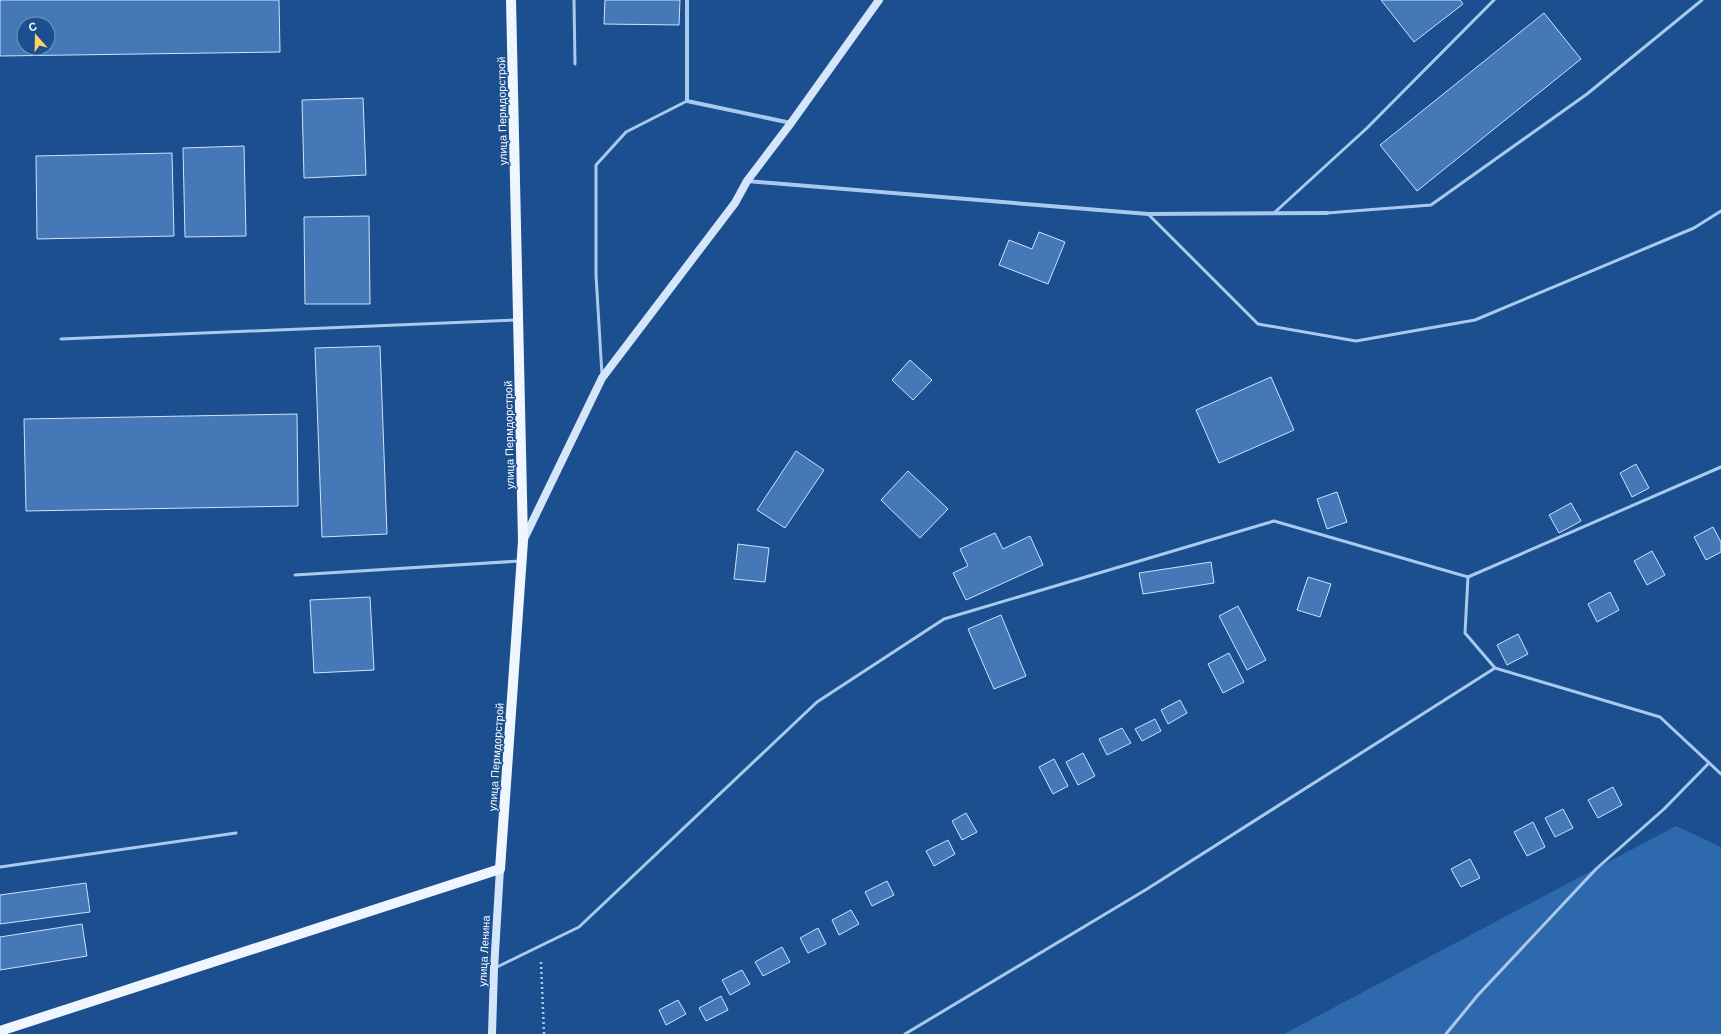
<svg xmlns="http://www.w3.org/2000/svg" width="1721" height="1034" viewBox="0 0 1721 1034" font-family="Arial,sans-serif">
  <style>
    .green { fill: #2e69ad }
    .building { fill: #4478b7; stroke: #cfe3fa; fill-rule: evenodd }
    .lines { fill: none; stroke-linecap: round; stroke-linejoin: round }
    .path { stroke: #a9c9ee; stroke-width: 2.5; stroke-dasharray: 2 3; stroke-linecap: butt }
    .lane { stroke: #a9c9ee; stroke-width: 3 }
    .street { stroke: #a9c9ee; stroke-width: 4 }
    .secondary { stroke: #d6e6fa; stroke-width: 8 }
    .primary { stroke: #f0f6ff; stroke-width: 10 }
    .labels { text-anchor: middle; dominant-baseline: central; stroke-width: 3; stroke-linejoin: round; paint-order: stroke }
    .street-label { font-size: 11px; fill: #fff; stroke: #1b4f8f }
  </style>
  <rect width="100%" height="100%" fill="#1b4f8f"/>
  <polygon class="green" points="1676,826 1721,847 1721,1034 1284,1034"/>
  <g class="building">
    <path d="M0,0H279L280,52L0,56ZM24,24H48V48H24Z"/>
    <polygon points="605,0 680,0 679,25 604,24"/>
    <polygon points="1381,0 1460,0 1463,4 1414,42"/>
    <polygon points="1544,13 1581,59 1417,191 1380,145"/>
    <polygon points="363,98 366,175 304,178 302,100"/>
    <polygon points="244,146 246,236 185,237 183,148"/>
    <polygon points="172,153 174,236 37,239 36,156"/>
    <polygon points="369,216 370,304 305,304 304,217"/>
    <polygon points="1039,232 1065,242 1048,284 999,265 1009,240 1032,249"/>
    <polygon points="380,346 387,534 322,537 315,348"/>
    <polygon points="910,360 932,380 913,400 892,380"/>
    <polygon points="1271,377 1294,430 1219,463 1196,410"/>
    <polygon points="297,414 298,506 26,511 24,419"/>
    <polygon points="796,451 824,470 785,528 757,510"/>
    <polygon points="1636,464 1649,488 1632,497 1620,473"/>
    <polygon points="908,471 948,509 920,538 881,500"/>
    <polygon points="1337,492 1347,522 1327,529 1317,499"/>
    <polygon points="1571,503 1581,521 1559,533 1549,515"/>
    <polygon points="1713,527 1721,542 1721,552 1706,560 1694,537"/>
    <polygon points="995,533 1003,549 1030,536 1043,565 966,600 953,573 968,566 960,549"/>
    <polygon points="738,544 769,548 765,582 734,579"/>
    <polygon points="1652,551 1665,575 1647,585 1634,561"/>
    <polygon points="1211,562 1214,583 1143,594 1139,573"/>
    <polygon points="1308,577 1331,584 1320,617 1297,610"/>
    <polygon points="1610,592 1619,610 1597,622 1588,604"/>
    <polygon points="370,597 374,670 314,673 310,600"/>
    <polygon points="1238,606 1266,660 1247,670 1219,616"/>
    <polygon points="1001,615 1026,676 994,689 968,629"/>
    <polygon points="1518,634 1528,654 1507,665 1497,645"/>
    <polygon points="1229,653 1244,682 1223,693 1208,664"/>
    <polygon points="1180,700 1187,713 1168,724 1161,710"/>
    <polygon points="1155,719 1161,731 1142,741 1135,729"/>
    <polygon points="1122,728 1131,743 1107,755 1099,739"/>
    <polygon points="1083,753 1095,776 1078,785 1066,762"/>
    <polygon points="1054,759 1068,786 1053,794 1039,767"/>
    <polygon points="1613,787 1622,805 1598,818 1588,800"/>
    <polygon points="1563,809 1573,828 1555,837 1545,818"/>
    <polygon points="966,813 977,832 962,840 952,821"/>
    <polygon points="1533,822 1545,847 1527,856 1514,832"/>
    <polygon points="948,840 955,854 934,866 926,851"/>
    <polygon points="1470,859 1480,878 1461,887 1451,869"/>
    <polygon points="887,881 894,895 872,906 865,892"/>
    <polygon points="86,883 90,912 0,924 0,895"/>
    <polygon points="851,910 859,924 839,935 832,920"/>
    <polygon points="82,924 87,956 0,970 0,937"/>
    <polygon points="818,928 826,944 808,953 800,938"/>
    <polygon points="782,947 790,962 763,976 755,962"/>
    <polygon points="742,970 750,984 730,995 722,980"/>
    <polygon points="721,996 728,1010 706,1021 699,1008"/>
    <polygon points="678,1000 686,1014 666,1025 659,1010"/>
  </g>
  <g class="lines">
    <polyline class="path" points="541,962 544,1034"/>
    <g class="lane">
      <polyline points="574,0 575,64"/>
      <polyline points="1274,213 1367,128 1494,0"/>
      <polyline points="1327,213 1431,205 1587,94 1702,0"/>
      <polyline points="1148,214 1258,324 1356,341 1475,320 1694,228 1721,211"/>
      <polyline points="61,339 516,320"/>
      <polyline points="602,375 596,275 596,165 626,132 687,101"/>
      <polyline points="295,575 520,561"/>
      <polyline points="1468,577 1465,633 1495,668 1660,717 1721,774"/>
      <polyline points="0,867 236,833"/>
      <polyline points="495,968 579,927 817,702 944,619 1274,521 1468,577 1721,467"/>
      <polyline points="905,1034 1147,889 1495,668"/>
      <polyline points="1446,1034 1478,995 1596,869 1664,809 1709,763"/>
    </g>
    <g class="street">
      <polyline points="687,0 687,101 791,123"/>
      <polyline points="747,181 1148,214 1327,213"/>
    </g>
    <g class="secondary">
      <polyline points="523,541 602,378 735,203 747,181 791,123 879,0"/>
      <polyline points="492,1034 494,969 500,869"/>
    </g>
    <polyline class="primary" points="0,1031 500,869 523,541 511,0"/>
  </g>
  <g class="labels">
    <g class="street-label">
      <text transform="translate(502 111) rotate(-91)">улица Пермдорстрой</text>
      <text transform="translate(509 435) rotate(-91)">улица Пермдорстрой</text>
      <text transform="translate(496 757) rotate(-86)">улица Пермдорстрой</text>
      <text transform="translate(484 951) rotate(-87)">улица Ленина</text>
    </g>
  </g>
  <g transform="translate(36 36) rotate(340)"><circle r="19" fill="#1b4f8f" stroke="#7695bc"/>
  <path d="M0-3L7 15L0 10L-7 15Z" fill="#ffd166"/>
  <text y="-6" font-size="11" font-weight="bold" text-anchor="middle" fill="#ffffff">С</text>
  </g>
</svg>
